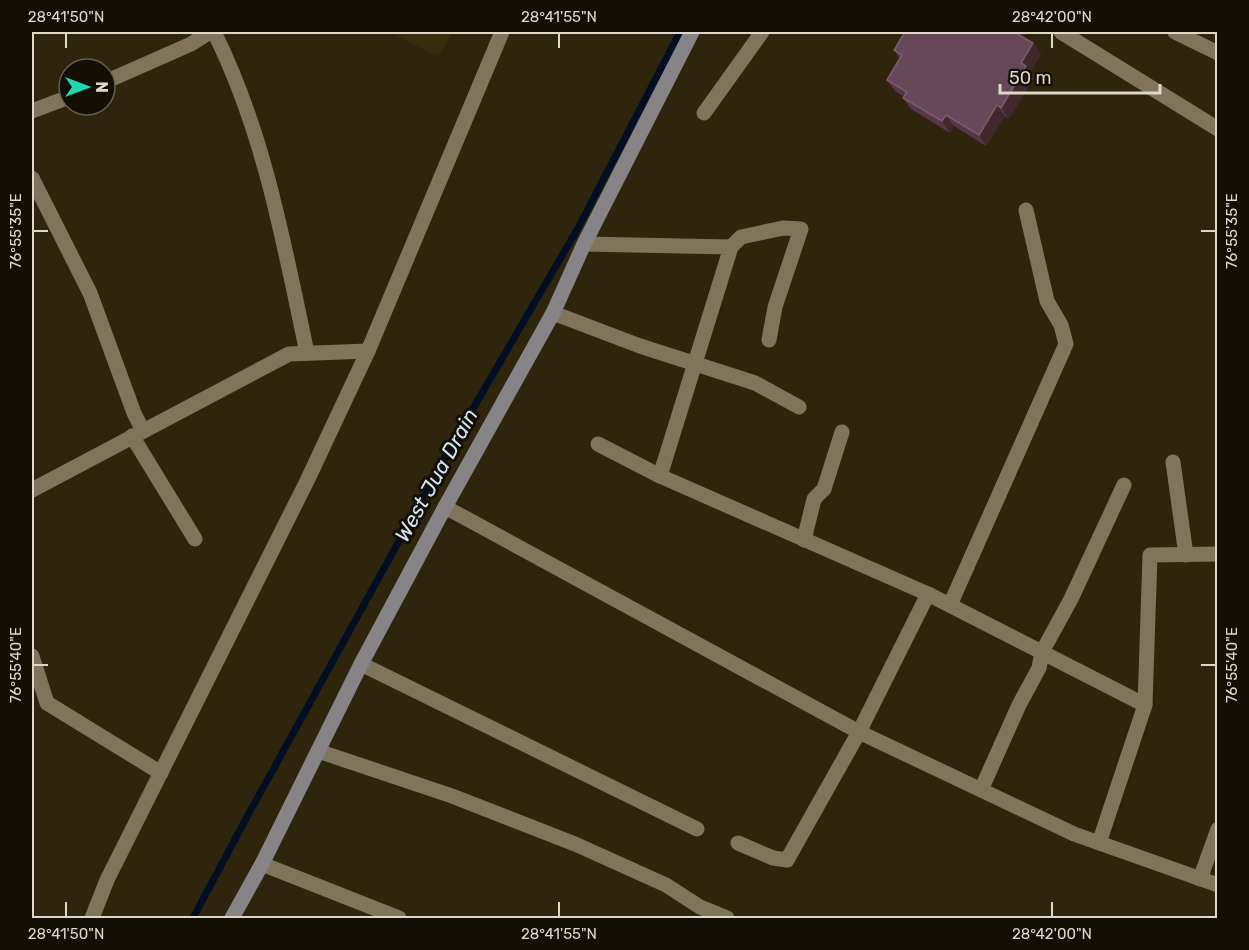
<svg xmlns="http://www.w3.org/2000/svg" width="1249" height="950" viewBox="0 0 1249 950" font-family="Rubik,sans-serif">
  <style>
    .built { fill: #392c0c }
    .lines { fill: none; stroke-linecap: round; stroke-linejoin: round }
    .stream { stroke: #000f23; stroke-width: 7 }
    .street { stroke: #80755b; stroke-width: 15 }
    .secondary { stroke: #878488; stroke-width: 15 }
    .wall { fill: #57364c }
    .shaded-wall { fill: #41282d }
    .building { fill: #664859; stroke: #785e6b; stroke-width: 1.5 }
    .ticks { fill: none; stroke: #ded8ca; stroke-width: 2 }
    .labels { text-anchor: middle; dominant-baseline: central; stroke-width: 6; stroke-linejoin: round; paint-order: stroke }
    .water-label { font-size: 21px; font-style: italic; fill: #d2e6fc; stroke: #130f05 }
    .neatline { fill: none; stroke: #ded8ca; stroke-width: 2 }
    .ticks-label { font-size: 15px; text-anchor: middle; fill: #ded8ca }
  </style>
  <rect width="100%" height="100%" fill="#2f250d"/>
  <polygon class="built" points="390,32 453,32 438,57"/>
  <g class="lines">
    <polyline class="stream" points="193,918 242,826 453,443 578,228 680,32"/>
    <g class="street">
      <path d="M214,32C264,132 284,244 307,353"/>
      <polyline points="1061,32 1218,129"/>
      <polyline points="1175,32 1218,53"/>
      <polyline points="105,82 191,44 210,32"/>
      <polyline points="32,111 69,97"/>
      <polyline points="704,113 762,32"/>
      <polyline points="32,178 90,293 134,413 143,431"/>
      <polyline points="584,244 731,247 660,476 928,594 1145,705"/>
      <polyline points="731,247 741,237 783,228 801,229 775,307 769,340"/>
      <polyline points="553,313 640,346 755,383 799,407"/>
      <polyline points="132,436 195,539"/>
      <polyline points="598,444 660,476"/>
      <polyline points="1173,462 1186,555"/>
      <polyline points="32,490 289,354 368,351"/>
      <polyline points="445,507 859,732 1074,834 1218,885"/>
      <polyline points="804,540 814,499 824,489 842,432"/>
      <polyline points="950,605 1066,344 1061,325 1047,301 1026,210"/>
      <polyline points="32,656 47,703 161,773"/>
      <polyline points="361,664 697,829"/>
      <polyline points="318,751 452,796 575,844 666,885 700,907 727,918"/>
      <polyline points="981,790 1019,705 1039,668 1042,652 1071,599 1124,485"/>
      <polyline points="738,843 773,858 787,860 859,732 928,594"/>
      <polyline points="1099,843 1145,705 1150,555 1218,554"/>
      <polyline points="262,864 399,918"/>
      <polyline points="1200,879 1218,829"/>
      <polyline points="92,918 107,880 307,481 368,351 502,32"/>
    </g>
    <polyline class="secondary" points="232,918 262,864 361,664 445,507 553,313 584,244 692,32"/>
  </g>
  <polygon class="wall" points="905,32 1026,32 1023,37 1041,54 1030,72 1034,77 1009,119 1005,116 986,146 954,126 950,133 911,109 903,98 904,97 895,91 887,80 900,59 894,50"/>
  <g class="shaded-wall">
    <polygon points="1013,32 1026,32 1020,42"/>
    <polygon points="1033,43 1041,54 1030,72 1034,77 1009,119 1001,108 1021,63"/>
    <polygon points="997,105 1005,116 986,146 979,135"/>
    <polygon points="946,115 954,126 950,133 942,121"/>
  </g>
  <polygon class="building" points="905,32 1014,32 1033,43 1021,63 1026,66 1001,108 997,105 979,135 946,115 942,121 903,98 907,92 887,80 902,55 894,50"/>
  <path class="ticks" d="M66,33V48M559,33V48M1052,33V48M33,231H48M1201,231H1216M33,665H48M1201,665H1216M66,902V917M559,902V917M1052,902V917"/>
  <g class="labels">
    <g class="water-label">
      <text transform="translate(436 475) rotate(-61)">West Jua Drain</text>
    </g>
  </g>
  <rect width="1249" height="950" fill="none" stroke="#130f05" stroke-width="66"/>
  <g transform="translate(87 87) rotate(90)"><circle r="28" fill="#130f05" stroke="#645f54" stroke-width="1.5"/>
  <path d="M0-4.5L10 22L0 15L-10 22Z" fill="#20d5b0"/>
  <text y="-9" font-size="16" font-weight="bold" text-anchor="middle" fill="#ded8ca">N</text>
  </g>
  <path d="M1000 84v9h160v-9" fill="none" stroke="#ded8ca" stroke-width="3"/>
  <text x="1009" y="84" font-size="18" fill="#ded8ca" stroke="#130f05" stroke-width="4.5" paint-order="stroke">50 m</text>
  <rect x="33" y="33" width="1183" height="884" class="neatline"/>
  <g class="ticks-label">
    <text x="66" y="22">28°41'50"N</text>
    <text x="559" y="22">28°41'55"N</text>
    <text x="1052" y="22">28°42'00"N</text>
    <text transform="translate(1232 231) rotate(-90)" y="5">76°55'35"E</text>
    <text transform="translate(16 231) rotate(-90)" y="5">76°55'35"E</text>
    <text transform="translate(16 665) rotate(-90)" y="5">76°55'40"E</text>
    <text transform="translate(1232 665) rotate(-90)" y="5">76°55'40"E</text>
    <text x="66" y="939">28°41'50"N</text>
    <text x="559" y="939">28°41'55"N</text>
    <text x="1052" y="939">28°42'00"N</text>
  </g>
</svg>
